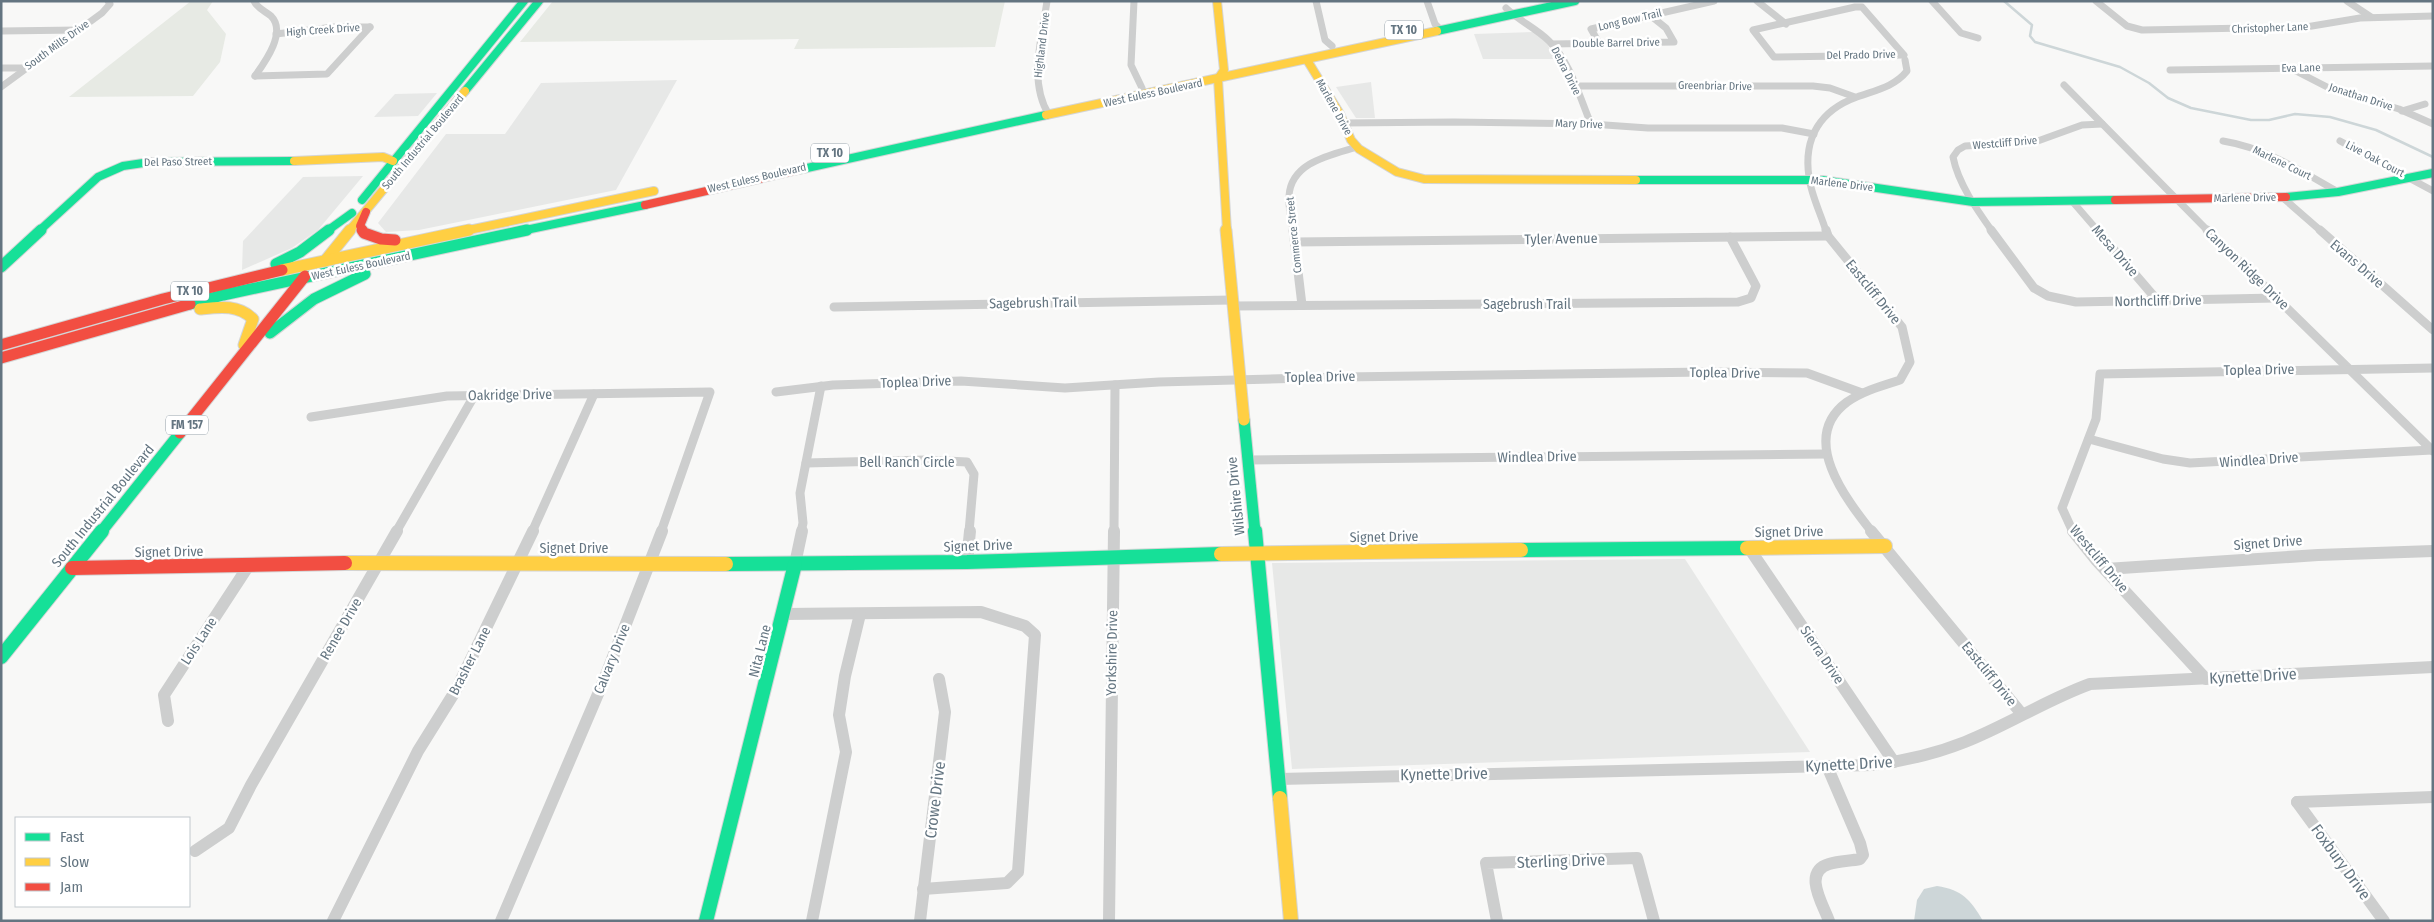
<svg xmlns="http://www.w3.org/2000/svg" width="2434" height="922" viewBox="0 0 2434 922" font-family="'Fira Sans Condensed',sans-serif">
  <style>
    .built { fill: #e7e8e7 }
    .green { fill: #e7eae4 }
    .water { fill: #cdd6d8 }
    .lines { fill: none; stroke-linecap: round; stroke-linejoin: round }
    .stream { stroke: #cdd6d8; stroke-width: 2.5 }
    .fast-far2-casing { stroke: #d4d5d6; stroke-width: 10 }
    .fast-far1-casing { stroke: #d4d5d6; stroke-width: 13 }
    .fast-casing { stroke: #d4d5d6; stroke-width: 16 }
    .slow-far2-casing { stroke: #d4d5d6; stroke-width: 10 }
    .slow-far1-casing { stroke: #d4d5d6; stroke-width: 13 }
    .slow-casing { stroke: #d4d5d6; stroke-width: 16 }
    .jam-far2-casing { stroke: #d4d5d6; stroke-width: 10 }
    .jam-far1-casing { stroke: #d4d5d6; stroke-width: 13 }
    .jam-casing { stroke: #d4d5d6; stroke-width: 16 }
    .street-far2 { stroke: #cdcece; stroke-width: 7 }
    .street-far1 { stroke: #cdcece; stroke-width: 9 }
    .street { stroke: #cdcece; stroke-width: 12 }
    .fast-far2 { stroke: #16e098; stroke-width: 8 }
    .fast-far1 { stroke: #16e098; stroke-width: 11 }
    .fast { stroke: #16e098; stroke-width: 14 }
    .slow-far2 { stroke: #ffcf43; stroke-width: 8 }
    .slow-far1 { stroke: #ffcf43; stroke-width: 11 }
    .slow { stroke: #ffcf43; stroke-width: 14 }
    .jam-far2 { stroke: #f24e42; stroke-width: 8 }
    .jam-far1 { stroke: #f24e42; stroke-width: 11 }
    .jam { stroke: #f24e42; stroke-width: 14 }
    .labels { text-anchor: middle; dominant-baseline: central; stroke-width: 5; stroke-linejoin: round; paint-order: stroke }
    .far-street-label { font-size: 11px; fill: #647581; stroke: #fff }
    .shield { fill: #fff; stroke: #929ea7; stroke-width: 1 }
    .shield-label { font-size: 12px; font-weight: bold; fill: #647581 }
    .street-label { font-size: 14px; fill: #647581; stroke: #fff }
    .near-street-label { font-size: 16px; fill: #647581; stroke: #fff }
  </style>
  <rect width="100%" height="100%" fill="#f8f8f7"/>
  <g class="built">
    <polygon points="1534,32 1547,43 1555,59 1483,59 1474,34"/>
    <polygon points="677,80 616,190 419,230 386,232 378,223 446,134 505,134 541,83"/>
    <polygon points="1371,82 1375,118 1356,118 1336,87"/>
    <polygon points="437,93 418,116 374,117 395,94"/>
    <polygon points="363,176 318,230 292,248 242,270 243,241 303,177"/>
    <polygon points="1685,559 1810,752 1292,769 1272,563"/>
  </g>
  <g class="green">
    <polygon points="191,1 213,1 207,10 226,34 220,62 193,96 69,97"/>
    <polygon points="553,1 1005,1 995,47 794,49 799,39 520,42"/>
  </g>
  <path class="water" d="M1937,886C1962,890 1970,899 1983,921H1914L1917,900L1924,889Z"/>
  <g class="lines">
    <polyline class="stream" points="2004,1 2032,25 2030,36 2035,42 2120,67 2149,83 2168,98 2191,108 2251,120 2269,120 2295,114 2330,117 2376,130 2433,157"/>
    <defs>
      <g id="fast-far2">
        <polyline points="1437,31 1575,1"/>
        <polyline points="465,91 539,1"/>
        <polyline points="798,170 1046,115"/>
        <polyline points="1636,180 1822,180 1973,202 2115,200"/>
        <polyline points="2286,197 2338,192 2433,173"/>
        <polyline points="362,200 524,1"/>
        <polyline points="39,231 98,177 123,166 150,162 294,161"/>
        <polyline points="327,231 352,213"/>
        <polyline points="521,231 645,205"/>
      </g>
      <g id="fast-far1">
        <polyline points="276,264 300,252 329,230"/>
        <polyline points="1,267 41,230"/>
        <polyline points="190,304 223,295 527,230"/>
        <polyline points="270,333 314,299 365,274"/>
        <polyline points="1244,420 1255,532"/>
        <polyline points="101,532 180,433"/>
      </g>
      <g id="fast">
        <polyline points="1255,531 1280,798"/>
        <polyline points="1521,550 1747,548"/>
        <polyline points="726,564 967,562 1221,554"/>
        <polyline points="1,657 102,531"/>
        <polyline points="706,921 795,564"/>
      </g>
      <g id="slow-far2">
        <polyline points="1217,1 1224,70 1218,79 1227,231"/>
        <polyline points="1307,60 1340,114 1351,140 1359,149 1397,172 1424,179 1636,180"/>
        <polyline points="1046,115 1437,31"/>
        <polyline points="294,161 383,157 393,161"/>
        <polyline points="349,231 465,91"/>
        <polyline points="464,231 654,191"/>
      </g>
      <g id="slow-far1">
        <polyline points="1226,230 1244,420"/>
        <polyline points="325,261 350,230"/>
        <polyline points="282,270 469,230"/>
        <path d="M200,309C219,307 238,304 253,319L244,345"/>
      </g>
      <g id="slow">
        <polyline points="1747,548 1885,546"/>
        <polyline points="1221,554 1521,550"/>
        <polyline points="345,563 726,564"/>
        <polyline points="1280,798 1291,921"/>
      </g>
      <g id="jam-far2">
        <polyline points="2115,200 2286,197"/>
        <polyline points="645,205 798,170"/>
        <polyline points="363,231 360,226 366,212"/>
      </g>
      <g id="jam-far1">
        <polyline points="362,230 364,233 381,239 395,240"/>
        <polyline points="1,345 163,299 282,270"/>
        <polyline points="1,358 190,304"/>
        <polyline points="180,433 305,276"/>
      </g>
      <polyline id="jam" points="72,568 345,563"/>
    </defs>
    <use href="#fast-far2" class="fast-far2-casing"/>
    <use href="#fast-far1" class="fast-far1-casing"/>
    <use href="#fast" class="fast-casing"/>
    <use href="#slow-far2" class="slow-far2-casing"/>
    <use href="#slow-far1" class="slow-far1-casing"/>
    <use href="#slow" class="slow-casing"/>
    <use href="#jam-far2" class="jam-far2-casing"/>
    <use href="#jam-far1" class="jam-far1-casing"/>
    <use href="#jam" class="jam-casing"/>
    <g class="street-far2">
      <path d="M254,1C257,8 265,11 271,16C287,32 265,62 255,76"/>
      <path d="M1047,1C1042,37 1028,82 1049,115"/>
      <polyline points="1134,1 1131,65 1142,88"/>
      <polyline points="1316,1 1325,40 1332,46"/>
      <polyline points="1427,1 1435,24 1441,30"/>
      <polyline points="1757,1 1786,24"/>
      <polyline points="1932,1 1961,33 1978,38"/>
      <polyline points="2096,1 2127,26 2142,30 2306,27 2360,18 2433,16"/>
      <polyline points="2347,1 2371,17"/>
      <polygon points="1855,7 1862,7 1904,55 1774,57 1753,30"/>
      <path d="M1506,8C1519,21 1536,28 1549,41C1571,63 1579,96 1591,124"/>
      <polyline points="1,31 78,30"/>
      <polyline points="276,34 334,27 370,27"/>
      <polyline points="1599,43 1591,29 1714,1"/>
      <polyline points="1552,44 1674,42 1666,28 1651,16"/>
      <polyline points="1,68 26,68"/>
      <polyline points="2292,69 2329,88 2399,109 2433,124"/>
      <polyline points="2170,70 2433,66"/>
      <polyline points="255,76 327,74 370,27"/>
      <polyline points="2064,85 2208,231"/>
      <polyline points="1574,86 1813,86 1830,88 1855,97"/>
      <polyline points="1,87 102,13 110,4 108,1"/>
      <polyline points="2402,111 2425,104"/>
      <polyline points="1344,123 1454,122 1591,124 1648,128 1782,128 1814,134"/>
      <path d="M2223,141C2266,148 2301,171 2338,192"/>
      <polyline points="2340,141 2433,191"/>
      <polyline points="2282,197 2321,231"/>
      <polyline points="2072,201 2098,231"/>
      <path d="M1293,231C1292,220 1288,208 1289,196C1291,162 1331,155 1357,147"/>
      <path d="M1826,231C1821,214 1811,195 1809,177C1803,137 1821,110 1857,97C1876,90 1894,87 1907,71L1905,60"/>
      <path d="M1992,231C1977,210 1958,183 1953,157L1958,150L1965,146L2035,142L2082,125L2102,124"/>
    </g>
    <g class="street-far1">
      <polyline points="1293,230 1302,305"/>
      <path d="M1826,230L1828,236L1902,327L1910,362L1900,380C1881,386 1863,391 1847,402C1798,438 1846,499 1872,532"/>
      <polyline points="1991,230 2034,288 2048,296 2076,302 2276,298"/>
      <polyline points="2097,230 2158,301"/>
      <polyline points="2207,230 2433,451"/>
      <polyline points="2320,230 2433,330"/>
      <polyline points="1295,242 1828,236"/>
      <polyline points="1232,306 1738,302 1751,298 1756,286 1730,237"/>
      <polyline points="834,307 1232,300"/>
      <polyline points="776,392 833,385 961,381 1065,388 1159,382 1343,377 1707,372 1807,373 1862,393"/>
      <polyline points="311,417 447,396 710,392 661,532"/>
      <polyline points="2089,439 2163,459 2190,463 2432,450"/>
      <polyline points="1248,460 1826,454"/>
      <polyline points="806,463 926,460 967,462 974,474 969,532"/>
      <polyline points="396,532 474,396"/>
      <polyline points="532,532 594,394"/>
      <polyline points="801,532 803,523 800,493 821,386"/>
      <polyline points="1114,532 1115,385"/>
      <polyline points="2073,532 2062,508 2096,419 2100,374 2433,368"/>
    </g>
    <g class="street">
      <polyline points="1871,531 2021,713"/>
      <polyline points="2073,531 2097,561 2206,679"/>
      <polyline points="1749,548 1894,762"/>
      <polyline points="967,562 970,531"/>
      <polyline points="795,564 802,531"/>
      <polyline points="2106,569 2318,555 2433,551"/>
      <polyline points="784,614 981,612 1025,626 1035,635 1018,872 1007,883 923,889"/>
      <polyline points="168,721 164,695 249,565"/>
      <path d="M1827,766L1860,843L1863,855L1860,859C1850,861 1839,861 1829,864C1802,872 1823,904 1829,921"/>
      <path d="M1279,779L1872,765C1904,761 1935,754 1965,742C2008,725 2046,700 2090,684L2433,667"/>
      <polyline points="2297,802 2384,921"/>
      <polyline points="2297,802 2433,797"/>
      <polyline points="195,851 229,828 251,785 397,531"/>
      <polyline points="333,921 418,751 456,690 533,531"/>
      <polyline points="501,921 604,680 662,531"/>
      <polyline points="812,921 846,752 839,715 845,676 860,614"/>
      <polyline points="920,921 945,712 939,679"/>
      <polyline points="1109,921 1114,531"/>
      <polyline points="1497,921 1486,863 1637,858 1654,921"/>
    </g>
    <use href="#fast-far2" class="fast-far2"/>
    <use href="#fast-far1" class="fast-far1"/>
    <use href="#fast" class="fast"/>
    <use href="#slow-far2" class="slow-far2"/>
    <use href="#slow-far1" class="slow-far1"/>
    <use href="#slow" class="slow"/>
    <use href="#jam-far2" class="jam-far2"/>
    <use href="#jam-far1" class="jam-far1"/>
    <use href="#jam" class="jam"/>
  </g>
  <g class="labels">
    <g class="far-street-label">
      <text transform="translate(1630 20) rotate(-13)">Long Bow Trail</text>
      <text transform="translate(2270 28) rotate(-2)">Christopher Lane</text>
      <text transform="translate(323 30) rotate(-4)">High Creek Drive</text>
      <text transform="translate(1616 43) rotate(-1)">Double Barrel Drive</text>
      <text transform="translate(57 45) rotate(-36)">South Mills Drive</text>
      <text transform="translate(1042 45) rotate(-83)">Highland Drive</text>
      <text transform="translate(1861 55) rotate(-1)">Del Prado Drive</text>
      <text transform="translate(2301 68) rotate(-1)">Eva Lane</text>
      <text transform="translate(1566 71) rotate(63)">Debra Drive</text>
      <text transform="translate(1715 86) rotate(1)">Greenbriar Drive</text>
      <text transform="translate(1153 93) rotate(-12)">West Euless Boulevard</text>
      <text transform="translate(2361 97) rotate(18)">Jonathan Drive</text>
      <text transform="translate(1334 107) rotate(61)">Marlene Drive</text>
      <text transform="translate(1579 124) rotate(2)">Mary Drive</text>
      <text transform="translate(423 142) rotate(-50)">South Industrial Boulevard</text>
      <text transform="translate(2005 143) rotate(-5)">Westcliff Drive</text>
      <text transform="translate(2375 159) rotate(28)">Live Oak Court</text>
      <text transform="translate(178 162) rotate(-1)">Del Paso Street</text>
      <text transform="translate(2282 163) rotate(26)">Marlene Court</text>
      <text transform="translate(757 178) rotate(-13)">West Euless Boulevard</text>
      <text transform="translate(1842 184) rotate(7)">Marlene Drive</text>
      <text transform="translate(2245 198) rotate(-1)">Marlene Drive</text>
      <text transform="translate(1294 235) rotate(-96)">Commerce Street</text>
      <text transform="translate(361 266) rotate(-12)">West Euless Boulevard</text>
    </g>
    <g class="shield">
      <rect x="1385" y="20.5" width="38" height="19" rx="4"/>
      <rect x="811" y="143.5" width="38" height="19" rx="4"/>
      <rect x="171" y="281.5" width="38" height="19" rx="4"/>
      <rect x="166" y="415.5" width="42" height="19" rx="4"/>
    </g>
    <g class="shield-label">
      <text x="1404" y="30">TX 10</text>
      <text x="830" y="153">TX 10</text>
      <text x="190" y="291">TX 10</text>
      <text x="187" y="425">FM 157</text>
    </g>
    <g class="street-label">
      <text transform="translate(1561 239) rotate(-1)">Tyler Avenue</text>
      <text transform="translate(2115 251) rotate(49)">Mesa Drive</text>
      <text transform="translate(2357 264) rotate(41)">Evans Drive</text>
      <text transform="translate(2247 269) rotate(44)">Canyon Ridge Drive</text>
      <text transform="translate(1873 292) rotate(51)">Eastcliff Drive</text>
      <text transform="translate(2158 301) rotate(-1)">Northcliff Drive</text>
      <text transform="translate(1033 303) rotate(-1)">Sagebrush Trail</text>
      <text x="1527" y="304">Sagebrush Trail</text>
      <text transform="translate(2259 370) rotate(-1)">Toplea Drive</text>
      <text transform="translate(1725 373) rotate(1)">Toplea Drive</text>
      <text transform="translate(1320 377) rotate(-1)">Toplea Drive</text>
      <text transform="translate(916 382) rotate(-2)">Toplea Drive</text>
      <text transform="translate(510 395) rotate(-1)">Oakridge Drive</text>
      <text transform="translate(1537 457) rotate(-1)">Windlea Drive</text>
      <text transform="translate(2259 460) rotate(-4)">Windlea Drive</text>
      <text x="907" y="462">Bell Ranch Circle</text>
      <text transform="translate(1236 496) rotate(-96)">Wilshire Drive</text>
      <text transform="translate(103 506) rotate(-51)">South Industrial Boulevard</text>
      <text transform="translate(1789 532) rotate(-1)">Signet Drive</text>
      <text transform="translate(1384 537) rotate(-1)">Signet Drive</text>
      <text transform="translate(2268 543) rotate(-4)">Signet Drive</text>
      <text transform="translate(978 546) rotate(-2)">Signet Drive</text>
      <text x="574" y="548">Signet Drive</text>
      <text transform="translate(169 552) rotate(-1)">Signet Drive</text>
      <text transform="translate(2099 559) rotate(50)">Westcliff Drive</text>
      <text transform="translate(341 629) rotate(-60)">Renee Drive</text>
      <text transform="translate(199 641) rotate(-57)">Lois Lane</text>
      <text transform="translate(760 651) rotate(-76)">Nita Lane</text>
      <text transform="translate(1112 653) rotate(-89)">Yorkshire Drive</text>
      <text transform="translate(1822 655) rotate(56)">Sierra Drive</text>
      <text transform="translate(612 659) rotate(-68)">Calvary Drive</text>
      <text transform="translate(470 661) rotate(-63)">Brasher Lane</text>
      <text transform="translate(1989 674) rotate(51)">Eastcliff Drive</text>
    </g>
    <g class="near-street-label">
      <text transform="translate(2253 676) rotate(-3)">Kynette Drive</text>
      <text transform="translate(1849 764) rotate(-3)">Kynette Drive</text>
      <text transform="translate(1444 774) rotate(-1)">Kynette Drive</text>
      <text transform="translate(935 800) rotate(-83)">Crowe Drive</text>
      <text transform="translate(1561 861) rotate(-2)">Sterling Drive</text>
      <text transform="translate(2341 862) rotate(54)">Foxbury Drive</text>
    </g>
  </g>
  <rect width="2434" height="922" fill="none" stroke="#647581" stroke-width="5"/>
  <rect x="15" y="817" width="175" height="90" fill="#ffffff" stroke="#c1c8cd"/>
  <rect x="25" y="833" width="25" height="8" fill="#16e098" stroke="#c1c8cd"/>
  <text x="60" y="842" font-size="15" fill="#647581">Fast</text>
  <rect x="25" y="858" width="25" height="8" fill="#ffcf43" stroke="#c1c8cd"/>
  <text x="60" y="867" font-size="15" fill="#647581">Slow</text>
  <rect x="25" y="883" width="25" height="8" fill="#f24e42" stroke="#c1c8cd"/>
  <text x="60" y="892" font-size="15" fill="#647581">Jam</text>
</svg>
